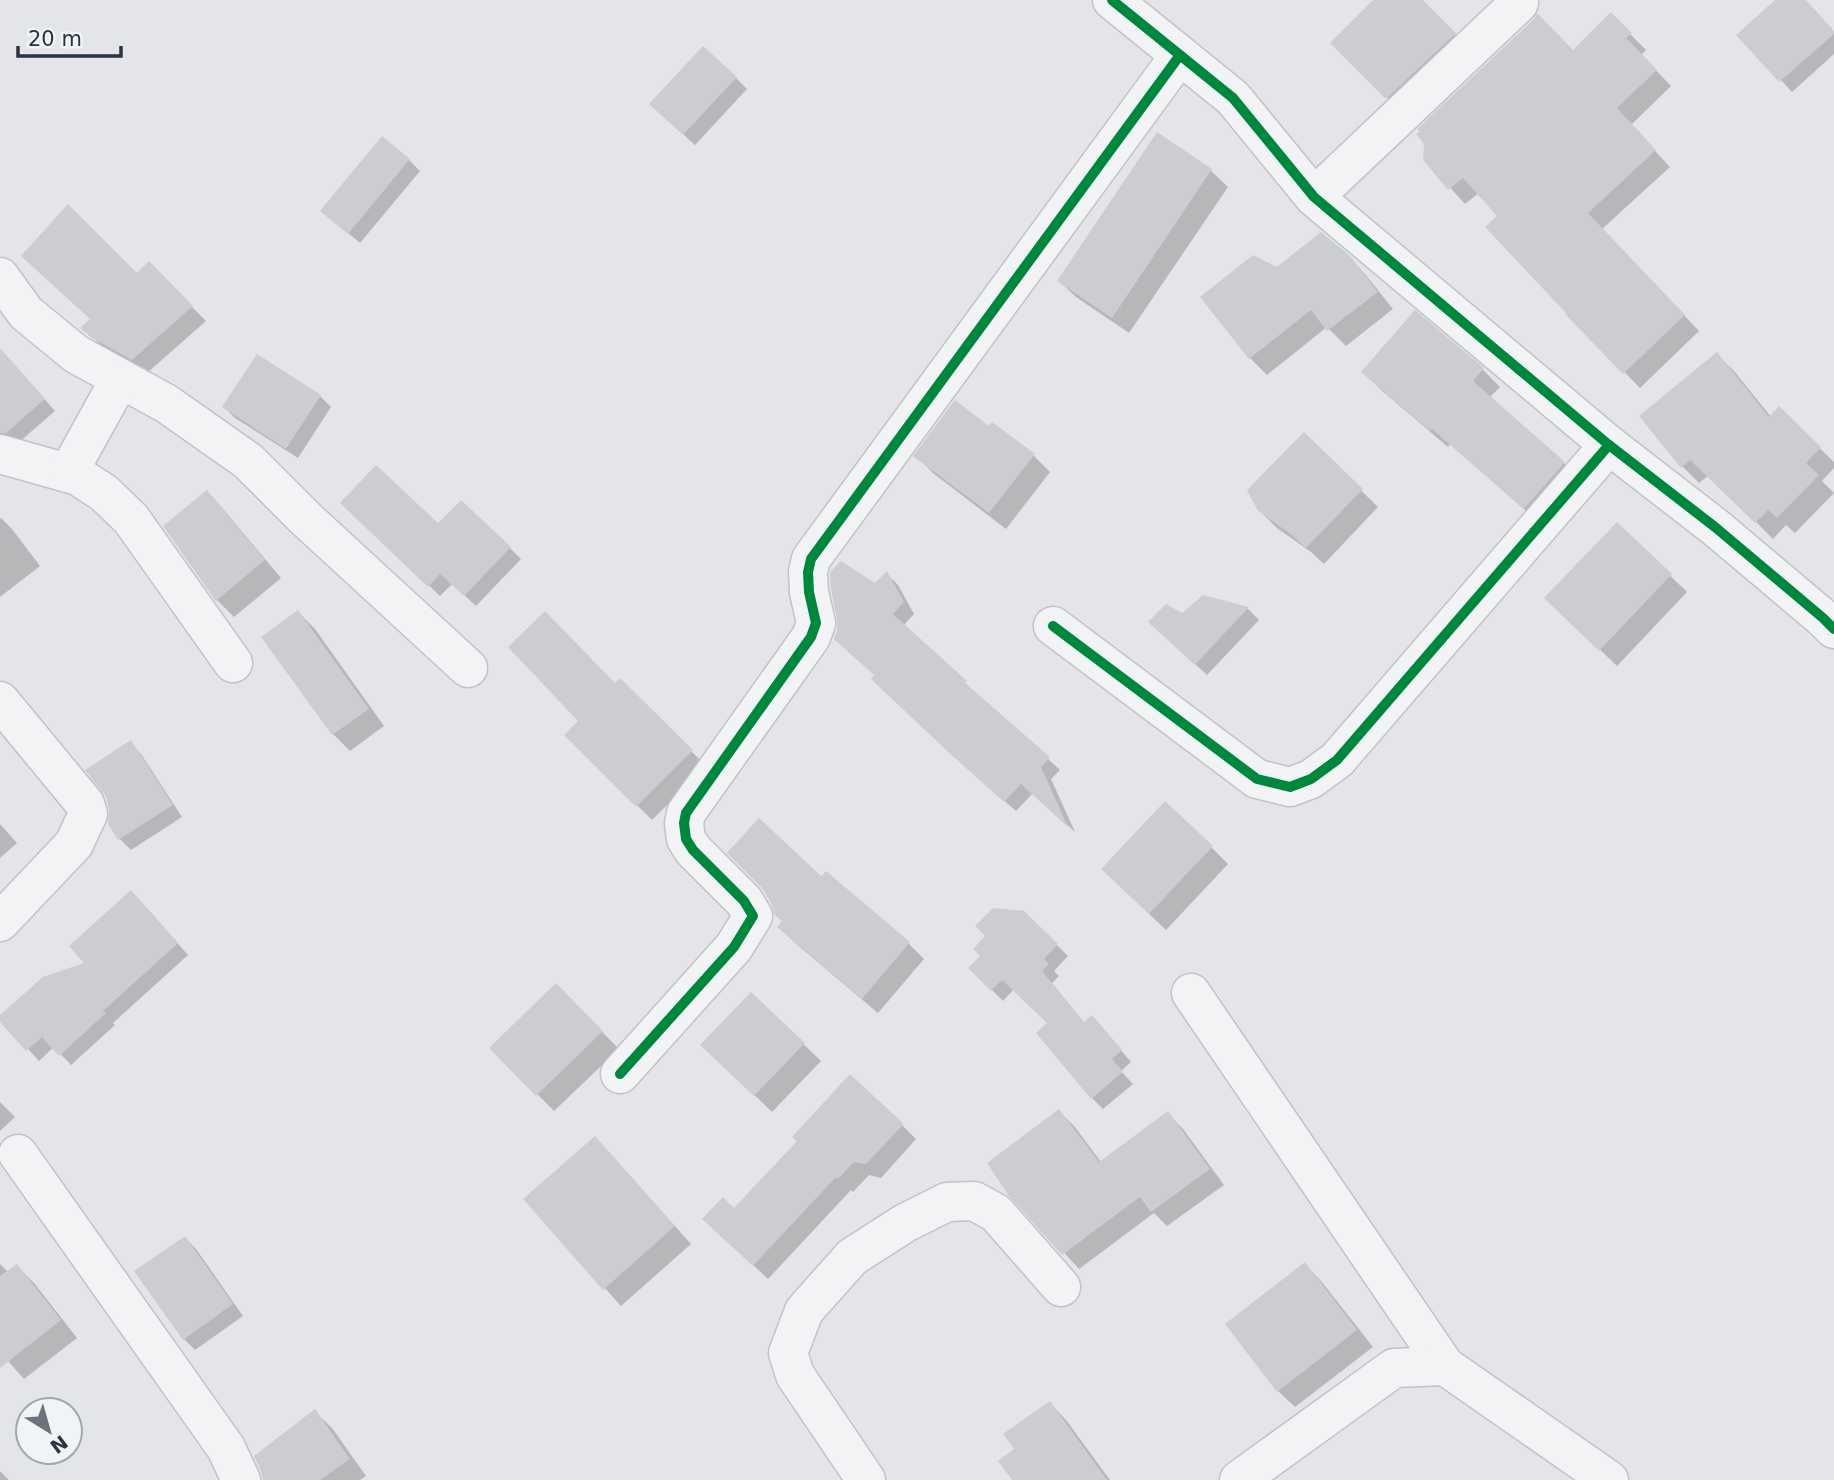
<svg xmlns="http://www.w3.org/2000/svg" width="1834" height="1480" viewBox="0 0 1834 1480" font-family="'DejaVu Sans',sans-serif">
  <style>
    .shadow { fill: #0003 }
    .building { fill: #cbcdd0 }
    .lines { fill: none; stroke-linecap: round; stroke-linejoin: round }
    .minor-casing { stroke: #c1c3c6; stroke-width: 41 }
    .minor { stroke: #f2f3f5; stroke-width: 38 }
    .cycleway-casing { stroke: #f0f4f7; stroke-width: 15 }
    .cycleway { stroke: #00873e; stroke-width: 10 }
  </style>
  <rect width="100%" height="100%" fill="#e3e5e8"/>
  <g class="shadow">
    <polygon points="1375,0 1421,0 1471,51 1404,114 1333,43"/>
    <polygon points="1777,0 1805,0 1834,32 1834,54 1792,92 1739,35"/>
    <polygon points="1611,15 1646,50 1641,55 1671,86 1631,125 1670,167 1602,229 1699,331 1640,388 1567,314 1499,216 1479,193 1465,204 1425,160 1573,52"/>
    <polygon points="736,78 747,89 695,145 662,115"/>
    <polygon points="1158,135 1211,171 1228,187 1129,333 1076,297 1059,281"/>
    <polygon points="409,160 420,171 360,243 322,211"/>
    <polygon points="1348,256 1365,274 1393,309 1346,346 1327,327 1267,375 1250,358 1277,269"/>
    <polygon points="149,264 206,321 147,373 108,352 83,328"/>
    <polygon points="1415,313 1483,370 1500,387 1489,398 1564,463 1581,480 1542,525 1450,444 1448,447 1380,389 1364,372"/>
    <polygon points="1717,355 1734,371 1771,417 1779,409 1834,462 1834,468 1822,481 1834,493 1795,533 1786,525 1773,539 1709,475 1699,483 1682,466"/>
    <polygon points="0,360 16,367 55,411 18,443 0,442"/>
    <polygon points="320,396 331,407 298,458 235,418 224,407"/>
    <polygon points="989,428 1033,455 1050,472 1006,529 933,473 916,456"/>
    <polygon points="1304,434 1378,507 1324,564 1311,552 1277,528 1259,510"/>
    <polygon points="207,492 223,509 281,578 234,617 217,600"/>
    <polygon points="343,503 439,526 510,548 521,559 476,606 452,584 440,596"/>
    <polygon points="1,518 12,529 40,566 0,597 0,519"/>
    <polygon points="1617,524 1687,592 1617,666 1563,614"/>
    <polygon points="887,574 898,585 914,614 903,626 1060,770 1051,779 1075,832 1033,793 1016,811 958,760 876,676 875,585"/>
    <polygon points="1203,597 1248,609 1259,620 1207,675 1162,633"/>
    <polygon points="298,612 315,629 384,726 350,751 333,734"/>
    <polygon points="620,680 706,766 652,820 566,735"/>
    <polygon points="130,743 141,754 182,817 131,850 120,839 109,823"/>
    <polygon points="0,824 17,843 0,858"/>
    <polygon points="1211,847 1228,864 1166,930 1120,886"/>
    <polygon points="826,873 909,944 924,959 878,1013 794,942 779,927"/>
    <polygon points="142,903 188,955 113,1023 115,1025 71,1065 54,1047 39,1061 0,1018 87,964"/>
    <polygon points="1023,912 1068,956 1054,971 1059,976 1052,983 1085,1024 1103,1029 1131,1062 1121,1071 1133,1084 1103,1109 1092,1098 1050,1024 1014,989 1003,1001 970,968"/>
    <polygon points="556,985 619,1049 554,1111 492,1048"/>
    <polygon points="751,994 821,1061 772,1112 703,1045"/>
    <polygon points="0,1102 15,1117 0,1131"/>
    <polygon points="1059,1111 1074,1126 1101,1162 1168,1114 1183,1129 1224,1185 1167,1226 1154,1213 1079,1269 1011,1195"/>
    <polygon points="902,1125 916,1139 881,1178 869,1175 853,1192 851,1190 768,1279 719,1233 734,1210 799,1141"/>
    <polygon points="611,1155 691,1244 621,1306 525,1199"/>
    <polygon points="185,1238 196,1249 243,1316 195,1350 184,1339"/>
    <polygon points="0,1264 8,1272 17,1266 34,1283 77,1338 24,1379 0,1352"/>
    <polygon points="1305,1264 1321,1281 1373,1347 1295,1407 1278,1391"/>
    <polygon points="1050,1403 1066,1420 1110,1480 1014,1480 1017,1450"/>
    <polygon points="315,1412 332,1428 366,1476 360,1480 264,1480"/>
    <polygon points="0,1471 9,1480 0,1480"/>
  </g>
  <g class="building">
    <polygon points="1373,0 1423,0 1456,33 1386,99 1330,43"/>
    <polygon points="1775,0 1806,0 1834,31 1834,34 1779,82 1736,35"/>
    <polygon points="1611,12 1632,33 1626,38 1657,70 1617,108 1656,150 1588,213 1685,315 1623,374 1565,314 1566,313 1485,227 1497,216 1463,178 1448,190 1423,160 1424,144 1416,134 1420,132 1417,129 1534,19 1537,13 1573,50"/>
    <polygon points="703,46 737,77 683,135 649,104"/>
    <polygon points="1157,132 1212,169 1112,318 1057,281"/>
    <polygon points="382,136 410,159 348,234 320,211"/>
    <polygon points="68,204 137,273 149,261 193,306 132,360 92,338 80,328 90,319 21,256"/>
    <polygon points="1321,232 1349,255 1378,292 1327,331 1311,310 1249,359 1200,297 1253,255 1277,267"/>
    <polygon points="1415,310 1484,368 1473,381 1565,462 1524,509 1432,429 1430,431 1361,372"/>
    <polygon points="0,348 45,399 6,433 0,433"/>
    <polygon points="1717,352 1769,417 1779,406 1821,447 1806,463 1819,475 1777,518 1768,510 1755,523 1690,460 1681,468 1639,416"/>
    <polygon points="257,354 321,395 286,449 222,407"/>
    <polygon points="955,400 989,426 992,422 1035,454 989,513 913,456"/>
    <polygon points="1304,432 1363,489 1306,548 1292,535 1258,511 1247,490"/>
    <polygon points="376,465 438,523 461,500 511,547 464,596 440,574 428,587 340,503"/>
    <polygon points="207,490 265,560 216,601 163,526"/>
    <polygon points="1617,522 1672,574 1599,651 1544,598"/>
    <polygon points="841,561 875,583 887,571 904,602 893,614 967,681 965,683 1050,757 1041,767 1068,827 1021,784 1004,802 945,749 871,679 874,675 834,639 837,630 837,619 831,589 830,574 831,571"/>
    <polygon points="1203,595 1249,607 1195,665 1148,622 1166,604 1182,613"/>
    <polygon points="298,610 369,709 332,735 261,637"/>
    <polygon points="545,611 615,683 620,678 693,750 636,807 564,735 578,721 508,647"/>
    <polygon points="131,740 173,805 118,840 108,824 109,809 106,797 85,770"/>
    <polygon points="1165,801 1213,846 1149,914 1101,869"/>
    <polygon points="759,818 821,876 826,871 910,942 862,999 777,927 782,921 774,914 772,905 763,889 727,853"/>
    <polygon points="131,890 178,943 103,1011 106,1013 59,1056 42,1037 26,1051 0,1022 0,1015 43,977 84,963 69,946"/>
    <polygon points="993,908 1024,911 1058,944 1044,959 1049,964 1042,971 1084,1022 1092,1015 1122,1050 1112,1059 1123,1072 1091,1099 1036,1033 1047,1023 1002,980 991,991 968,968 980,956 973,949 985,936 975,926"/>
    <polygon points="556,983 603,1031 536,1096 489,1048"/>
    <polygon points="751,992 805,1043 754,1096 700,1045"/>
    <polygon points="850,1074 904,1124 866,1164 854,1162 838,1179 836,1177 753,1266 702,1219 723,1197 734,1208 797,1141 792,1137"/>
    <polygon points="1059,1109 1099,1162 1168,1111 1210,1169 1151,1212 1140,1197 1062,1255 1009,1196 987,1163"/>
    <polygon points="595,1136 675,1226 603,1290 523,1199"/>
    <polygon points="185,1236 233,1304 183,1340 134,1271"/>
    <polygon points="1305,1262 1357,1330 1277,1392 1225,1324"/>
    <polygon points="17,1264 61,1320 0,1368 0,1276"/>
    <polygon points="1050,1401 1107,1480 1012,1480 998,1461 1014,1449 1003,1434"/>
    <polygon points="315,1409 350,1459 320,1480 263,1480 261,1471 254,1456"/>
  </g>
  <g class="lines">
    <defs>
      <g id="minor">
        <polyline points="1112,0 1233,98 1314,197 1609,445 1715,527 1823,618 1834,629"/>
        <polyline points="1314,197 1519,3 1518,0"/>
        <polyline points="0,277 26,313 76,354 167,404 248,461 306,519 468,668"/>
        <polyline points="0,454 78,476 104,493 131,519 233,663"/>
        <polyline points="68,473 120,379"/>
        <polyline points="1053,626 1257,779 1290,787 1311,779 1337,760 1609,445"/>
        <polyline points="0,701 85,804 88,814 74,844 0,922"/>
        <polyline points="1191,993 1445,1366"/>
        <polyline points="620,1074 734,947 753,916 744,901 693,850 686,839 684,823 686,813 811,637 816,623 809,592 808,572 811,559 1180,55"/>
        <polyline points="18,1154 226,1448 241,1480"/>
        <polyline points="866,1480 795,1375 788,1353 804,1311 852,1257 905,1223 947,1202 974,1201 996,1213 1061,1287"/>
        <polyline points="1239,1480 1394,1368 1445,1366 1609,1480"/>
      </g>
    </defs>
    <use href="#minor" class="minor-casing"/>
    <use href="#minor" class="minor"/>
    <defs>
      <g id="cycleway">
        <polyline points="1112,0 1233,98 1314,197 1609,445 1715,527 1823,618 1834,629"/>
        <polyline points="1053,626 1257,779 1290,787 1311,779 1337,760 1609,445"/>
        <polyline points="620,1074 734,947 753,916 744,901 693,850 686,839 684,823 686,813 811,637 816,623 809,592 808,572 811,559 1180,55"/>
      </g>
    </defs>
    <use href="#cycleway" class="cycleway-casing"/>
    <use href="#cycleway" class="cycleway"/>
  </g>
  <g transform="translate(49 1431) rotate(143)"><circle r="33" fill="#f0f4f7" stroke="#a0a7ae" stroke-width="2"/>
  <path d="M0-5L12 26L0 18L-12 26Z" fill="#6a727b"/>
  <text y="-10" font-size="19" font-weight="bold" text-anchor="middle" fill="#293441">N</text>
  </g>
  <path d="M18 46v10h103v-10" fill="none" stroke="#293441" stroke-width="3.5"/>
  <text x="28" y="46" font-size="21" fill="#293441" stroke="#f0f4f7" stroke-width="5" paint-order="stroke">20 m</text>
</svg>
